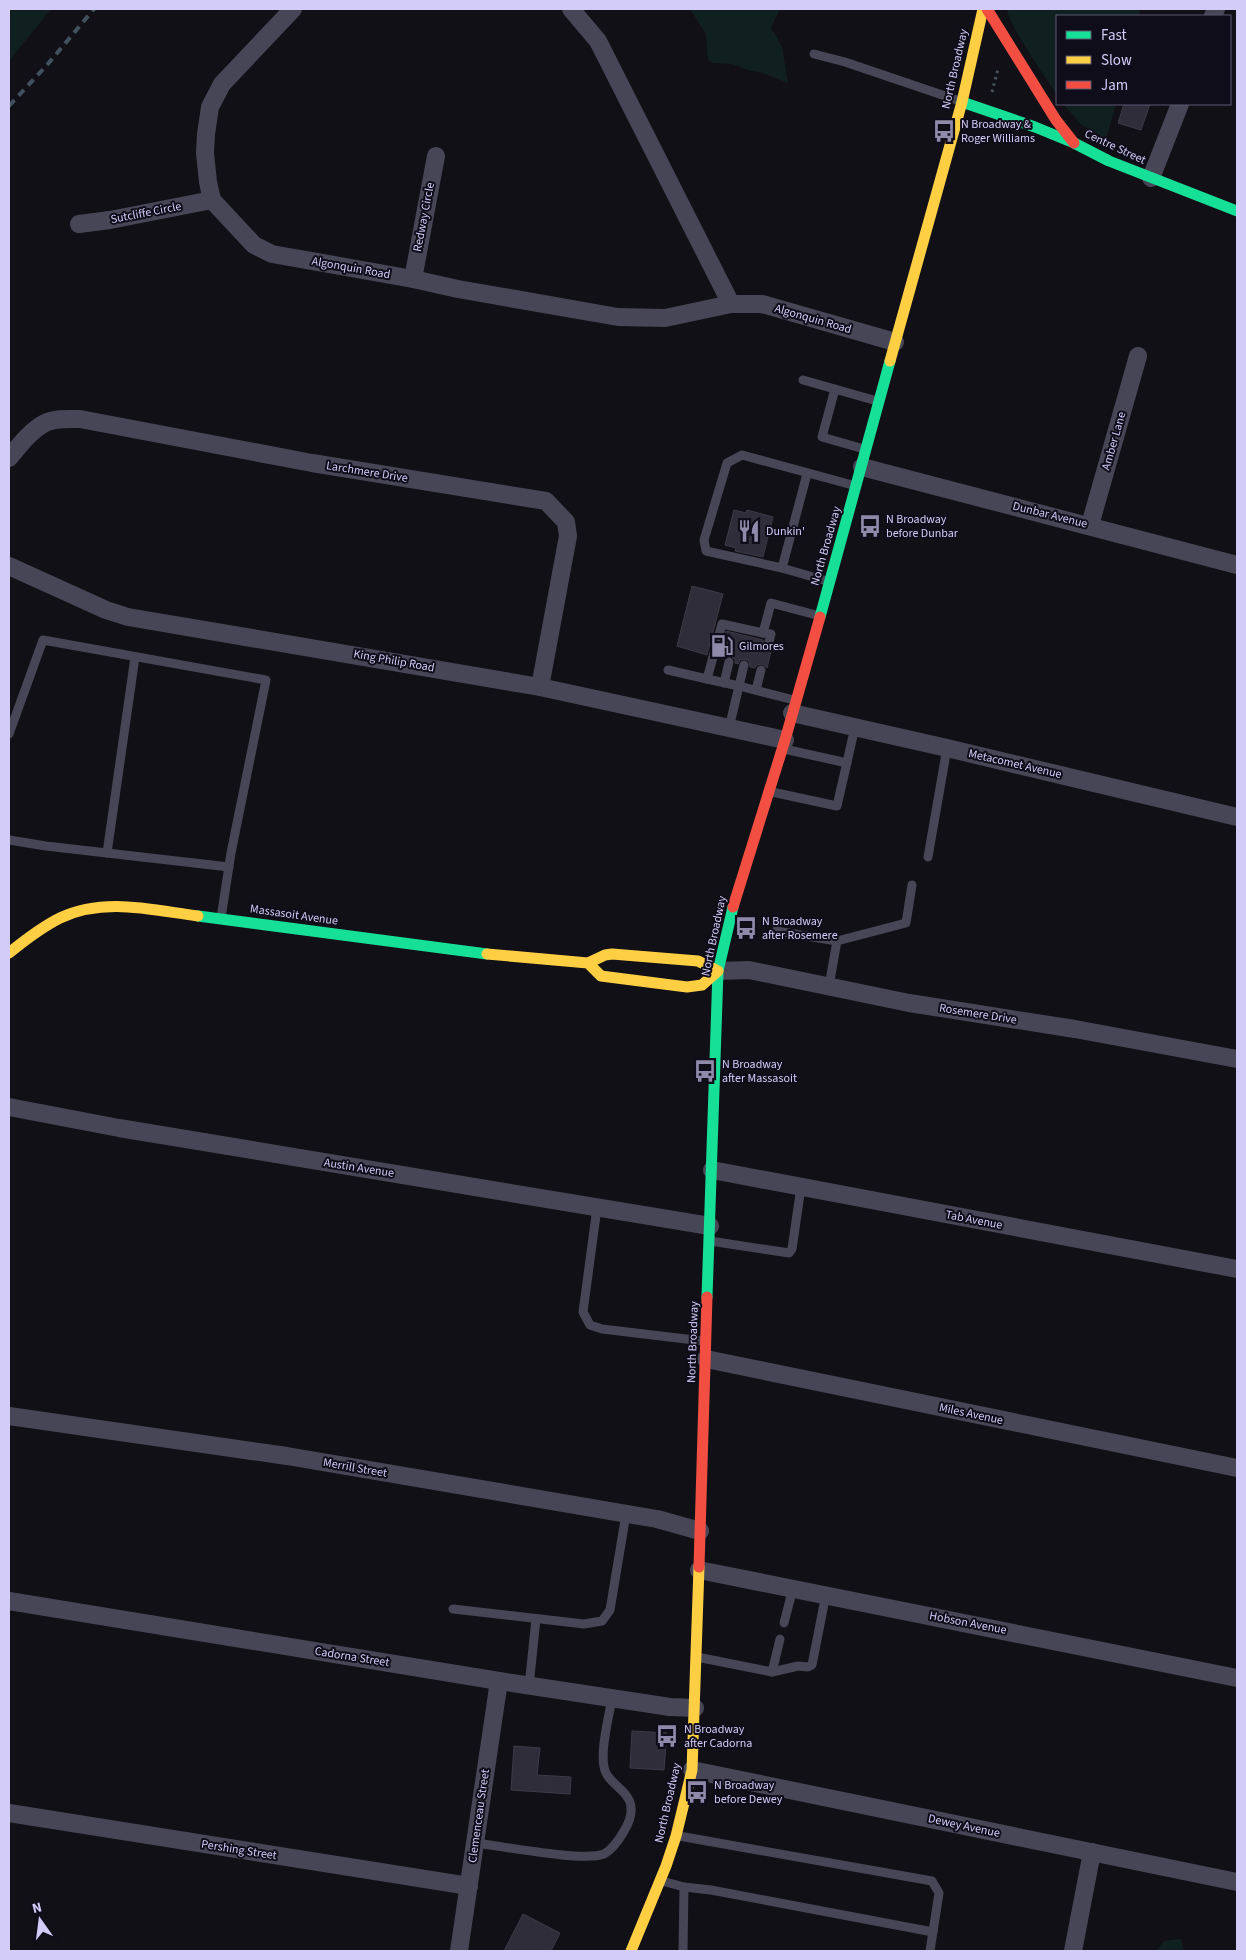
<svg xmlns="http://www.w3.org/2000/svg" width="1246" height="1960" viewBox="0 0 1246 1960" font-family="'Source Sans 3',sans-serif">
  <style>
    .green { fill: #102020 }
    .building { fill: #2f2d39; stroke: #3e3a49 }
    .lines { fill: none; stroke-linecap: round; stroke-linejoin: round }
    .path { stroke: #4b5660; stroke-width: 3; stroke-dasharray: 2.5 4; stroke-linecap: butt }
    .lane { stroke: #474656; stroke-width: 9 }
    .street { stroke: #474656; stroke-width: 18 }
    .fast { stroke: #16e098; stroke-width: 11 }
    .slow { stroke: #ffcf43; stroke-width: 11 }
    .jam { stroke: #f24e42; stroke-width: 11 }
    .rail { stroke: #41515d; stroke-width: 4; stroke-dasharray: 8 6; stroke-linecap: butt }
    .labels { text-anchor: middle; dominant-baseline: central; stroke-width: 4; stroke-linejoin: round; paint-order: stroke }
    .street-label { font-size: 12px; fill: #d3cbf8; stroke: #0f0d19 }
    .poi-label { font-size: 12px; fill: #d3cbf8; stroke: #0f0d19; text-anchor: start }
  </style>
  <rect width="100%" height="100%" fill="#111016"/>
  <g class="green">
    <polygon points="9,9 51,9 9,61"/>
    <polygon points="690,9 780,9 771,27 772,32 774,32 782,47 788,83 763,73 748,70 732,64 713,63 708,60 706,34"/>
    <path d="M1007,9H1140L1139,16H1057V95C1046,77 1009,27 1007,9Z"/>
    <polygon points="1063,104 1116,104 1106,139 1082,125"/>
    <polygon points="1181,1939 1184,1951 1157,1951 1164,1941"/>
  </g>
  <g class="building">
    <polygon points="1124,104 1150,104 1141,130 1118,123"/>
    <polygon points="734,510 746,513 747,510 773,517 763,557 735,551 736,548 725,545"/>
    <polygon points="692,586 723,594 707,655 677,646"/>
    <polygon points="726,631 763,640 765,647 772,647 767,668 762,664 757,665 755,668 750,667 749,661 745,659 740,660 738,664 735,663 735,660 731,656 727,656 724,659 719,658"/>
    <polygon points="632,1731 667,1733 664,1770 630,1768"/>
    <polygon points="514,1746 540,1748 537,1775 571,1777 570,1794 511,1790"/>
    <polygon points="523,1914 560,1933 551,1951 504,1951"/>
  </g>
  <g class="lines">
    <polyline class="path" points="992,92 998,69"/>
    <g class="lane">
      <polyline points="814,54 845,62 960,101"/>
      <polyline points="803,380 877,401"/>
      <polyline points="835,389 822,437 864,449"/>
      <polyline points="782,568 807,474"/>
      <polyline points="827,581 782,568 706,551 704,540 727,463 742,455 856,486"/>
      <polyline points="763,633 771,634 769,642"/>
      <polyline points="744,665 739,686 707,679 722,624 763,633 771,603 820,616"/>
      <polyline points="668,670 707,679"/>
      <polyline points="724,683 729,662"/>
      <polyline points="756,690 761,670"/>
      <polyline points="729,728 739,686 794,700"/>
      <polyline points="9,734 43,640 266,680 231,853 221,918"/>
      <polyline points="784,749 847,763"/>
      <polyline points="772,792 837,806 855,727"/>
      <polyline points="9,840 46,846 229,867"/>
      <polyline points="107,853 135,657"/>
      <polyline points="928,857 947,748"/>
      <polyline points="776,931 837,941"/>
      <polyline points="829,986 837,941 906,923 912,885"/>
      <polyline points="597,1208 583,1312 590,1325 602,1329 703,1341"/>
      <polyline points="710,1241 789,1253 792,1249 801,1187"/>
      <polyline points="453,1609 584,1624 602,1621 610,1610 626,1514"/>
      <polyline points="784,1623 793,1588"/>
      <polyline points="697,1657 772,1672 798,1666 808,1667 812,1665 826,1594"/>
      <polyline points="772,1672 780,1639"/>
      <polyline points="529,1686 536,1619"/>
      <polyline points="679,1836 932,1881 939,1893 930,1951"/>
      <path d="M475,1843C501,1846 584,1862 604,1854C613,1849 619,1840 624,1831C629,1823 633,1812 630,1802C625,1789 612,1785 606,1773C598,1757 609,1717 612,1698"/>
      <polyline points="662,1881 684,1887 683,1951"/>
      <polyline points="684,1887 711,1890 933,1932"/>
    </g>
    <g class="street">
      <polyline points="293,9 222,84 210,107 206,134 205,153 208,182 212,200 254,245 272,254 413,279 458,289 618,317 665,318 731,304 762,304 895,342"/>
      <polyline points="571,9 598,41 731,304"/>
      <polyline points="1213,16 1216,9"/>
      <polyline points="1151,178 1180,104"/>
      <polyline points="79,224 110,220 212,200"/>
      <polyline points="413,279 436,156"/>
      <path d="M9,458C19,446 30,431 45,423C55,418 69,419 80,419L312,463L546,501L566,522L568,536L540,687"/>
      <polyline points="862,467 1237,565"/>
      <polyline points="1090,525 1138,356"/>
      <polyline points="9,566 106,610 128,617 540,687 785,740"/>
      <polyline points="792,713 947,748 1237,817"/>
      <polyline points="718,971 749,970 909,1003 1075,1029 1237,1059"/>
      <polyline points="9,1107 119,1128 710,1226"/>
      <polyline points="712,1170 1237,1269"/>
      <polyline points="706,1359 1237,1468"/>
      <polyline points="9,1416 287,1456 657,1519 700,1531"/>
      <polyline points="699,1570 1237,1678"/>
      <polyline points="9,1601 499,1681 670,1707 695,1708"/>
      <polyline points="692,1770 1237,1882"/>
      <polyline points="9,1813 469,1886"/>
      <polyline points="459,1951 499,1681"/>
      <polyline points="1073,1951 1092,1852"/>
    </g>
    <g class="fast">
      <polyline points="962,102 1035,127 1074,143 1109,161 1237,211"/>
      <polyline points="820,617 890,361"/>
      <polyline points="198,916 487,954"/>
      <polyline points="707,1297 718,971 733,907"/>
    </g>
    <g class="slow">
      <polyline points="890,361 962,102 983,9"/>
      <path d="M9,953C25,940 42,927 60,918C104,897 152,910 198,916"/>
      <polyline points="487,954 588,963 605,955 612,954 698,961 718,971 702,985 687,987 601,976 588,963"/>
      <polyline points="631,1951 666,1866 676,1836 692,1770 699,1567"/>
    </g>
    <g class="jam">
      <polyline points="987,9 1056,120 1074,143"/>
      <polyline points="733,907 785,740 820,617"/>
      <polyline points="699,1567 707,1297"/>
    </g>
    <polyline class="rail" points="9,106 47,65 94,9"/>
  </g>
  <defs>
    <symbol id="bus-bare" viewBox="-9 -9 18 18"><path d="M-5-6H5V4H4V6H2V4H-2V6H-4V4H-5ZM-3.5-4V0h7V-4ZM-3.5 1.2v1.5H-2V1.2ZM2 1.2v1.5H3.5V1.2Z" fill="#8f8aa9" stroke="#0f0d19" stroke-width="2.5" paint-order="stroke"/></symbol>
    <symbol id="restaurant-bare" viewBox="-9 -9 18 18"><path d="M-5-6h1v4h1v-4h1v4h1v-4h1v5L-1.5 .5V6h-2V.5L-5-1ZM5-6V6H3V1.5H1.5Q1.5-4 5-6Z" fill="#8f8aa9" stroke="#0f0d19" stroke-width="2.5" paint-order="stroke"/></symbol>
    <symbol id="fuel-bare" viewBox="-9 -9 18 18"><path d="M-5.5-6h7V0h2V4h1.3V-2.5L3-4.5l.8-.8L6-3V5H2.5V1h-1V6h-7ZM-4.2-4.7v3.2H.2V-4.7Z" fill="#8f8aa9" stroke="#0f0d19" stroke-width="2.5" paint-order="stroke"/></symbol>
  </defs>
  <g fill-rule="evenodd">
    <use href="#bus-bare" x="928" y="115" width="32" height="32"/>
    <use href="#bus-bare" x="854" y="510" width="32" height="32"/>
    <use href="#restaurant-bare" x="733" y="515" width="32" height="32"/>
    <use href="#fuel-bare" x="706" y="630" width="32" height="32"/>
    <use href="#bus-bare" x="730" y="912" width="32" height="32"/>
    <use href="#bus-bare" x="689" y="1055" width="32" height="32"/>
    <use href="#bus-bare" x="651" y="1720" width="32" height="32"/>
    <use href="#bus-bare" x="681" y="1776" width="32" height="32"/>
  </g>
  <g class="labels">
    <g class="street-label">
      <text transform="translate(955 69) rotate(-77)">North Broadway</text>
      <text transform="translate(1115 147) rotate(25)">Centre Street</text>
      <text transform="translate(146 213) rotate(-11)">Sutcliffe Circle</text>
      <text transform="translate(424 217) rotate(-79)">Redway Circle</text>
      <text transform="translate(351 268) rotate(10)">Algonquin Road</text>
      <text transform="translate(813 319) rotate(16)">Algonquin Road</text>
      <text transform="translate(1114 441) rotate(-74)">Amber Lane</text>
      <text transform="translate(367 472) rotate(9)">Larchmere Drive</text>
      <text transform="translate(1050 515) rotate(14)">Dunbar Avenue</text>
      <text transform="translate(826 546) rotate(-74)">North Broadway</text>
      <text transform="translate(394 661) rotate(10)">King Philip Road</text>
      <text transform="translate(1015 764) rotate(13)">Metacomet Avenue</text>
      <text transform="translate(294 915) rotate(8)">Massasoit Avenue</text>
      <text transform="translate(714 936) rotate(-78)">North Broadway</text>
      <text transform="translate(978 1014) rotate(9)">Rosemere Drive</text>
      <text transform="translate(359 1168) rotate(9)">Austin Avenue</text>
      <text transform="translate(974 1220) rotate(11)">Tab Avenue</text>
      <text transform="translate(693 1342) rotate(-88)">North Broadway</text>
      <text transform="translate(971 1414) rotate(12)">Miles Avenue</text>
      <text transform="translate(355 1468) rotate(10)">Merrill Street</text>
      <text transform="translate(968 1623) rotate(11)">Hobson Avenue</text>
      <text transform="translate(352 1657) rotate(9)">Cadorna Street</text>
      <text transform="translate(668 1803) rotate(-77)">North Broadway</text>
      <text transform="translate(479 1816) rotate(-82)">Clemenceau Street</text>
      <text transform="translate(964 1826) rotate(12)">Dewey Avenue</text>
      <text transform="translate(239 1850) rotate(9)">Pershing Street</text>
    </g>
    <g class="poi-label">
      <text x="961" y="124">N Broadway &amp;<tspan x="961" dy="14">Roger Williams</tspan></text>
      <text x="886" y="519">N Broadway<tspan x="886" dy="14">before Dunbar</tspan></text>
      <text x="766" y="531">Dunkin'</text>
      <text x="739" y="646">Gilmores</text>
      <text x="762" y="921">N Broadway<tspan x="762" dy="14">after Rosemere</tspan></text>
      <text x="722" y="1064">N Broadway<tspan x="722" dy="14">after Massasoit</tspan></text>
      <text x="684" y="1729">N Broadway<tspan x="684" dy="14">after Cadorna</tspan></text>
      <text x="714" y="1785">N Broadway<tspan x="714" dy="14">before Dewey</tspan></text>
    </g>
  </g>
  <rect width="1246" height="1960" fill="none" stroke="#d3cbf8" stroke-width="20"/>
  <rect x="1056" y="15" width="175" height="90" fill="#0f0d19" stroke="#5d5972"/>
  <rect x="1066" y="31" width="25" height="8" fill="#16e098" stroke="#5d5972"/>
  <text x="1101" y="40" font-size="15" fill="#d3cbf8">Fast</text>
  <rect x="1066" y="56" width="25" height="8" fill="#ffcf43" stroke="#5d5972"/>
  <text x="1101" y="65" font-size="15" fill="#d3cbf8">Slow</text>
  <rect x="1066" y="81" width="25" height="8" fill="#f24e42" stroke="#5d5972"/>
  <text x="1101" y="90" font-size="15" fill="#d3cbf8">Jam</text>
  <g transform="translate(40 1920) rotate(346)" stroke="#0f0d19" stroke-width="4" paint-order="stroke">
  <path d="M0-4L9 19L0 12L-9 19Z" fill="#d3cbf8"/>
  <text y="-8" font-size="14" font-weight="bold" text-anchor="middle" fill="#d3cbf8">N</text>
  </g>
</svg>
